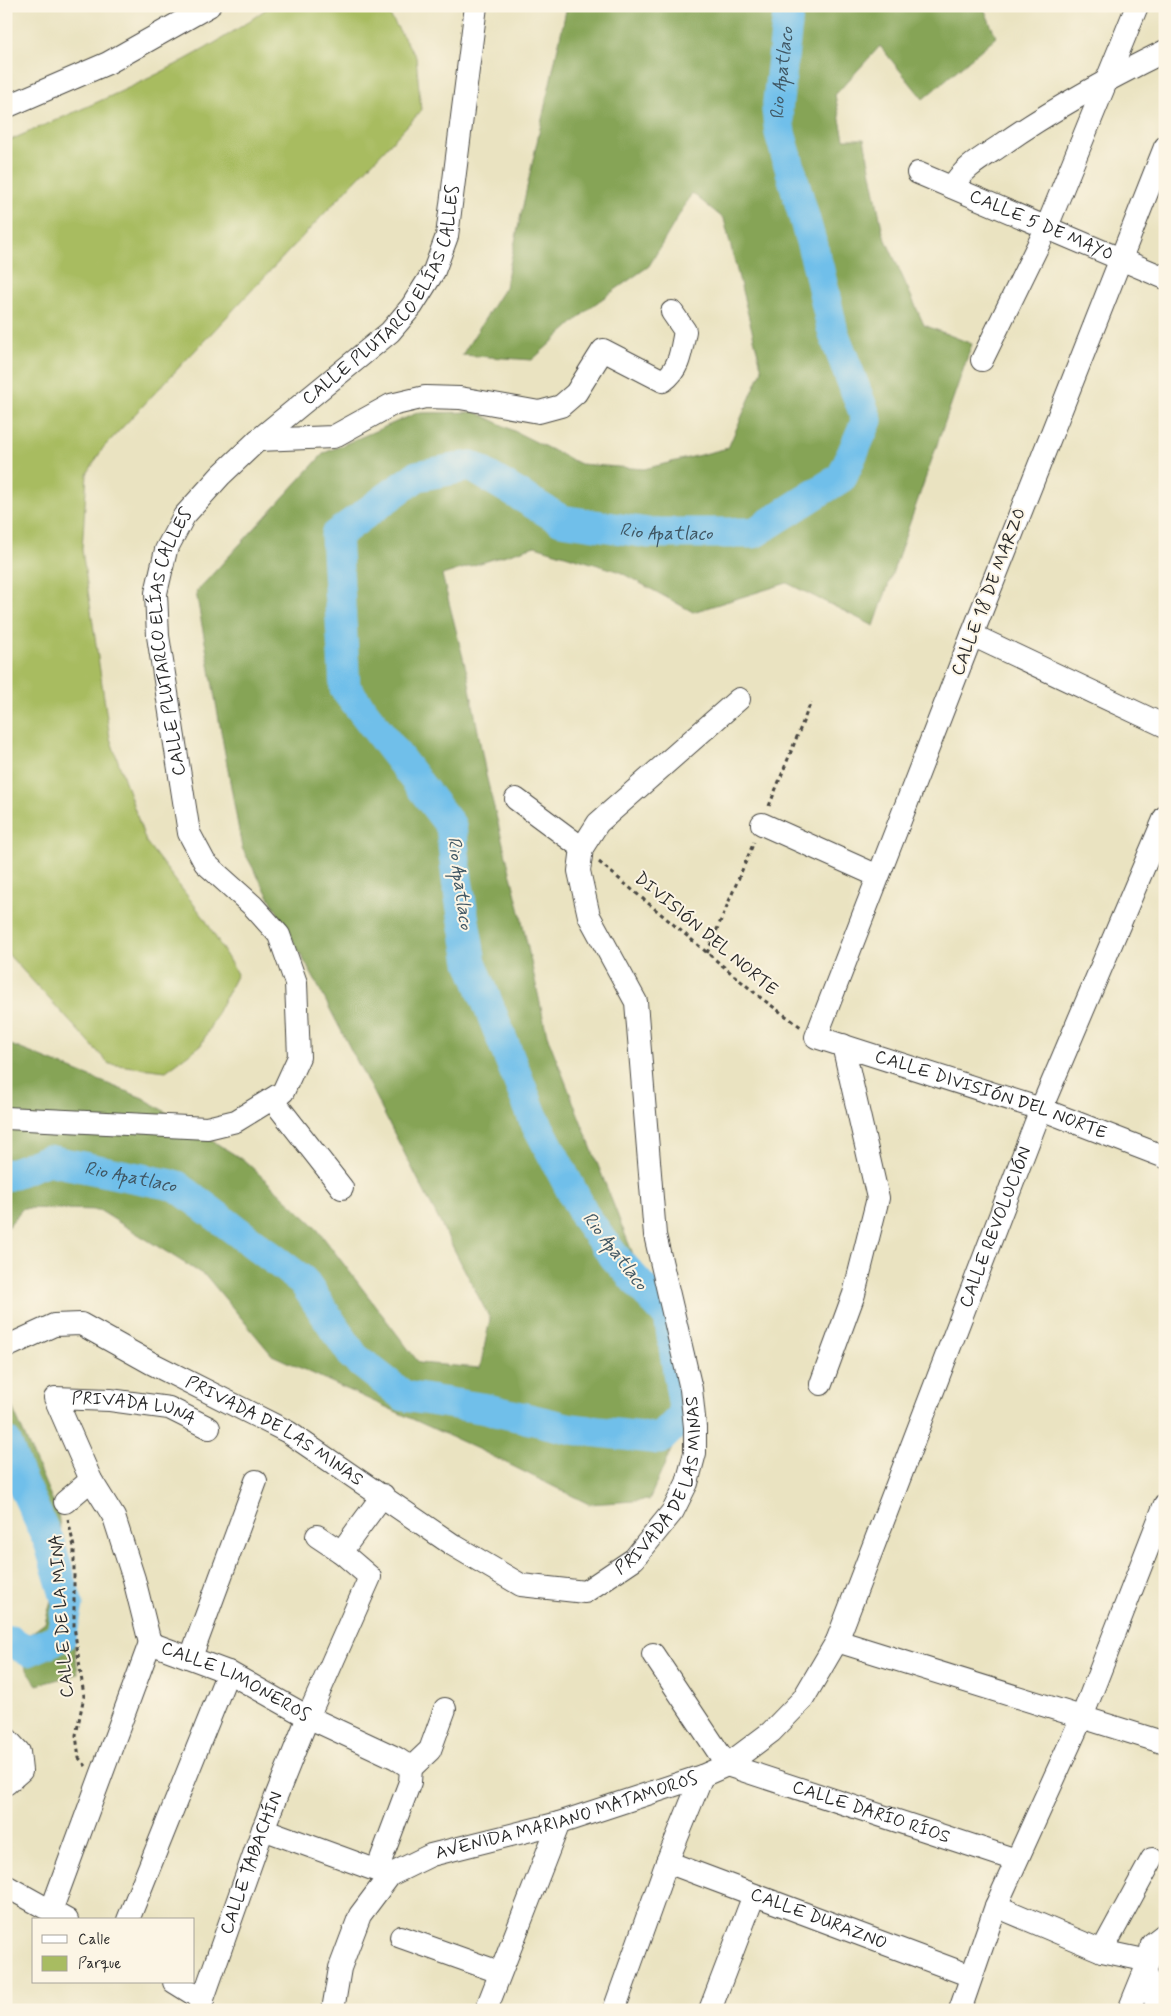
<svg xmlns="http://www.w3.org/2000/svg" width="1171" height="2016" viewBox="0 0 1171 2016" font-family="Mynerve,sans-serif">
  <style>
    .green { fill: #a8bc61; stroke: #6a7446 }
    .forest { fill: #86a457; stroke: #586841 }
    .lines { fill: none; stroke-linecap: round; stroke-linejoin: round }
    .river { stroke: #70bfea; stroke-width: 31 }
    .minor-casing { stroke: #484742; stroke-width: 24 }
    .path { stroke: #484742; stroke-width: 3; stroke-dasharray: 4 4; stroke-linecap: butt }
    .minor { stroke: #fff; stroke-width: 22 }
    .labels { text-anchor: middle; dominant-baseline: central; stroke-width: 4; stroke-linejoin: round; paint-order: stroke }
    .street-label { font-size: 18px; fill: #2b2b2b; stroke: #fcf5e5 }
    .water-label { font-size: 19px; font-style: italic; fill: #405764; stroke: #fcf5e5 }
  </style>
  <rect width="100%" height="100%" fill="#fcf5e5"/>
  <filter id="ink" filterUnits="userSpaceOnUse"><feTurbulence type="fractalNoise" baseFrequency=".02" numOctaves="2"/><feDisplacementMap in="SourceGraphic" scale="10" xChannelSelector="R" yChannelSelector="G"/><feConvolveMatrix kernelMatrix="1 2 1 2 8 2 1 2 1" color-interpolation-filters="sRGB"/></filter>
  <filter id="wash" filterUnits="userSpaceOnUse"><feTurbulence type="fractalNoise" baseFrequency=".0096" numOctaves="4" result="noise"/><feDisplacementMap in="SourceGraphic" scale="20" xChannelSelector="R" yChannelSelector="G"/><feGaussianBlur stdDeviation="1.12" result="paint"/><feColorMatrix in="noise" values="0 0 0 0 0 0 0 0 0 0 0 0 0 0 0 0 0 1.4 0 .05"/><feComposite in="paint" operator="in"/></filter>
  <g filter="url(#wash)">
    <rect width="100%" height="100%" fill="#eae3c1"/>
    <path class="green" d="M270,6H384L416,57L421,111L103,448L87,474L82,550L110,738L146,842L205,919L237,974L201,1045L166,1071L109,1064L6,952V142C96,102 191,66 270,6Z"/>
    <g class="forest">
      <polygon points="567,6 983,6 996,37 923,99 880,46 835,95 844,139 864,139 883,233 924,325 972,344 874,626 787,583 693,612 618,571 535,546 442,575 468,677 486,775 521,916 547,1035 634,1257 662,1338 675,1441 649,1500 589,1504 482,1451 272,1355 207,1277 99,1210 23,1208 6,1229 6,1043 143,1098 245,1161 314,1225 419,1363 480,1368 490,1319 317,984 242,848 196,592 324,453 417,413 476,412 580,464 644,469 728,448 762,370 724,219 692,193 649,266 592,306 532,360 462,355 505,287"/>
      <polygon points="6,1393 58,1513 78,1674 37,1685 14,1650 6,1652 6,1634 30,1634 45,1623 54,1590 6,1457"/>
    </g>
    <g class="lines">
      <g class="river">
        <path id="s1" d="M6,1176L48,1160L177,1186L303,1281L354,1357L404,1396L487,1409L572,1429L660,1439L685,1414L669,1317L613,1255L586,1218L533,1117L471,962L457,880L451,826L345,688L336,535L417,476L471,466L561,520L648,533H754L842,477L867,420L833,332L818,266L780,133L777,110L789,6"/>
        <polyline points="6,1442 18,1474 49,1542 68,1605 61,1637 28,1651 11,1641 6,1642"/>
      </g>
    </g>
  </g>
  <g filter="url(#ink)">
    <g class="lines">
      <defs>
        <g id="minor">
          <polyline points="6,107 108,63 209,6"/>
          <path id="s2" d="M1165,147L972,635L816,1037L1041,1109L1165,1157"/>
          <path id="s3" d="M918,173L1165,278"/>
          <path d="M952,187C963,168 982,158 1000,146C1052,109 1108,79 1165,51"/>
          <polyline points="982,360 1046,229 1137,6"/>
          <path d="M258,440L333,437L391,405L425,397L460,398L539,412L561,406L576,393L603,350L663,381C680,369 681,351 685,331L672,312"/>
          <polyline points="972,635 1165,726"/>
          <polyline points="516,799 582,848"/>
          <polyline points="762,824 878,876"/>
          <polyline points="273,1100 342,1188"/>
          <path id="s4" d="M6,1118L207,1128L236,1121L283,1092L299,1057L296,983L279,935L253,906L205,863L189,833L158,636L156,593L166,550L184,516L221,475L258,440L390,332L412,306L434,271L447,236L476,6"/>
          <path id="s5" d="M6,1347L54,1325L81,1324L151,1363L288,1432L453,1545L521,1585L585,1592L634,1559L673,1511L687,1483L695,1453V1427L691,1389L655,1235L636,1002L589,916L579,871L582,848L598,823L739,699"/>
          <polyline points="821,1384 854,1294 878,1198 843,1045"/>
          <polyline points="65,1502 91,1480"/>
          <polyline points="341,1552 383,1495"/>
          <polyline points="837,1641 1165,1743"/>
          <path id="s6" d="M150,1643L134,1579L114,1517L91,1480L55,1398L110,1400L169,1408L209,1428"/>
          <path id="s7" d="M150,1643L228,1672L308,1717L396,1758L411,1768L410,1782L377,1870"/>
          <path id="s8" d="M653,1654L727,1765L1016,1860"/>
          <polyline points="191,1657 256,1481"/>
          <polyline points="6,1738 19,1752 21,1771 6,1784"/>
          <polyline points="411,1768 430,1750 445,1709"/>
          <polyline points="263,1829 389,1875"/>
          <path id="s9" d="M667,1862L971,1976"/>
          <polyline points="6,1886 67,1920"/>
          <polyline points="996,1906 1102,1951 1149,1961"/>
          <polyline points="51,1911 150,1643"/>
          <polyline points="128,1920 228,1672"/>
          <polyline points="401,1937 499,1972"/>
          <polyline points="1102,1951 1152,1859"/>
          <polyline points="1145,1969 1158,2010"/>
          <polyline points="174,1982 203,2000"/>
          <path id="s10" d="M199,2010L263,1829L308,1717L370,1577L341,1552L317,1536"/>
          <path id="s11" d="M333,2010L340,1968L360,1915L390,1875L431,1855L559,1823L702,1776L727,1765L771,1732L803,1699L837,1641L1041,1109L1165,817"/>
          <polyline points="486,2010 559,1823"/>
          <polyline points="614,2010 667,1862 702,1776"/>
          <polyline points="710,2010 754,1895"/>
          <polyline points="960,2010 996,1906 1082,1717 1165,1504"/>
          <polyline points="1129,2010 1149,1961 1152,1944 1165,1934"/>
        </g>
      </defs>
      <use href="#minor" class="minor-casing"/>
      <g class="path">
        <polyline points="769,806 811,702"/>
        <polyline points="599,862 761,998 801,1027"/>
        <polyline points="707,953 754,842"/>
        <polyline points="68,1519 74,1547 74,1626 84,1696 76,1735 79,1758 86,1766"/>
      </g>
      <use href="#minor" class="minor"/>
    </g>
  </g>
  <g class="labels">
    <g class="street-label">
      <text stroke="none"><textPath href="#s3" startOffset="134">CALLE 5 DE MAYO</textPath></text>
      <text stroke="none"><textPath href="#s4" startOffset="1216">CALLE PLUTARCO ELÍAS CALLES</textPath></text>
      <text transform="translate(989 592) rotate(-69)">CALLE 18 DE MARZO</text>
      <text stroke="none"><textPath href="#s4" startOffset="782">CALLE PLUTARCO ELÍAS CALLES</textPath></text>
      <text transform="translate(706 934) rotate(40)">DIVISIÓN DEL NORTE</text>
      <text stroke="none"><textPath href="#s2" startOffset="1140">CALLE DIVISIÓN DEL NORTE</textPath></text>
      <text stroke="none"><textPath href="#s11" startOffset="1116">CALLE REVOLUCIÓN</textPath></text>
      <text stroke="none"><textPath href="#s6" startOffset="344">PRIVADA LUNA</textPath></text>
      <text stroke="none"><textPath href="#s5" startOffset="301">PRIVADA DE LAS MINAS</textPath></text>
      <text stroke="none"><textPath href="#s5" startOffset="796">PRIVADA DE LAS MINAS</textPath></text>
      <text transform="translate(62 1616) rotate(-94)">CALLE DE LA MINA</text>
      <text stroke="none"><textPath href="#s7" startOffset="94">CALLE LIMONEROS</textPath></text>
      <text stroke="none"><textPath href="#s8" startOffset="285">CALLE DARÍO RÍOS</textPath></text>
      <text stroke="none"><textPath href="#s11" startOffset="336">AVENIDA MARIANO MATAMOROS</textPath></text>
      <text stroke="none"><textPath href="#s10" startOffset="156">CALLE TABACHÍN</textPath></text>
      <text stroke="none"><textPath href="#s9" startOffset="162">CALLE DURAZNO</textPath></text>
    </g>
    <g class="water-label">
      <text stroke="none"><textPath href="#s1" startOffset="2739">Rio Apatlaco</textPath></text>
      <text stroke="none"><textPath href="#s1" startOffset="2124">Rio Apatlaco</textPath></text>
      <text transform="translate(460 883) rotate(82)">Rio Apatlaco</text>
      <text stroke="none"><textPath href="#s1" startOffset="129">Rio Apatlaco</textPath></text>
      <text transform="translate(615 1251) rotate(52)">Rio Apatlaco</text>
    </g>
  </g>
  <rect width="1171" height="2016" fill="none" stroke="#fcf5e5" stroke-width="25"/>
  <rect x="32" y="1918" width="162" height="65" fill="#fcf5e5" stroke="#a8a49b"/>
  <rect x="42" y="1935" width="25" height="8" fill="#ffffff" stroke="#a8a49b"/>
  <text x="78" y="1944" font-size="15" fill="#2b2b2b">Calle</text>
  <rect x="42" y="1956" width="25" height="15" fill="#a8bc61" stroke="#a8a49b"/>
  <text x="78" y="1968" font-size="15" fill="#2b2b2b">Parque</text>
</svg>
